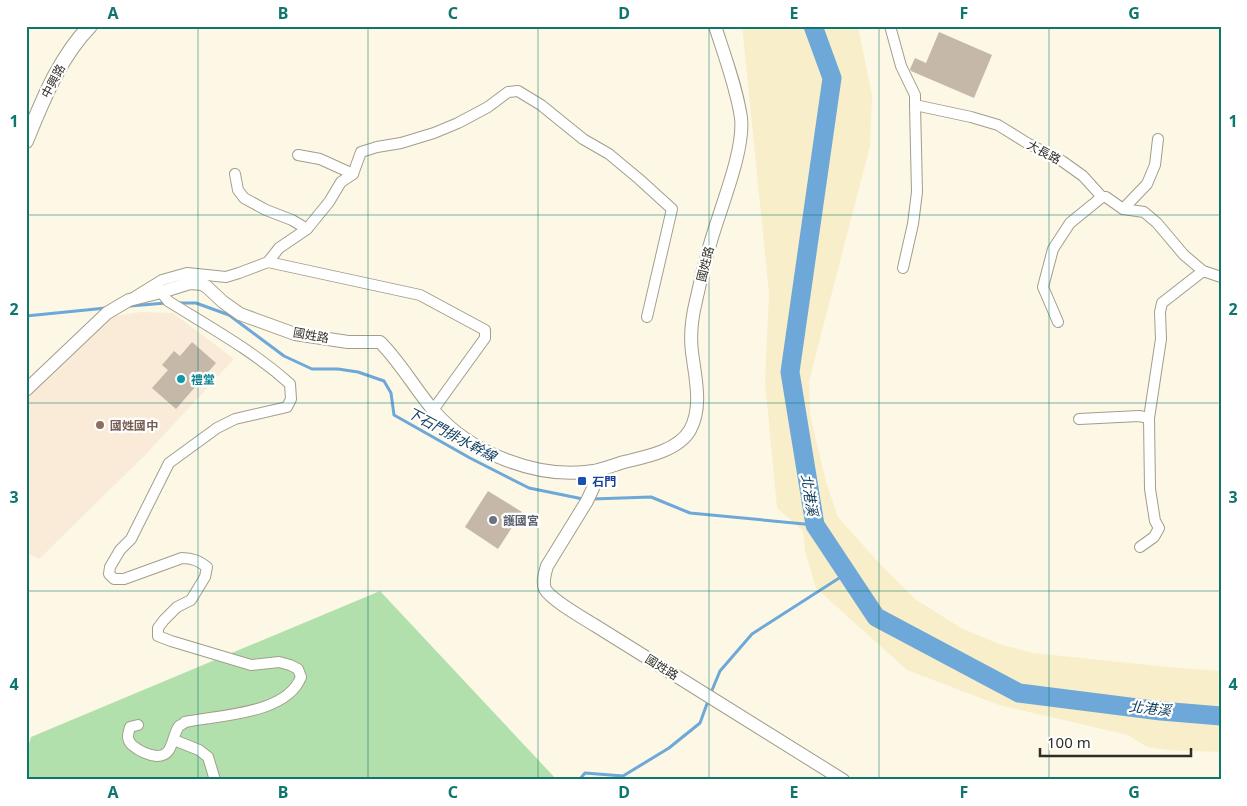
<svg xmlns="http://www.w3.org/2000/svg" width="1247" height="806" viewBox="0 0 1247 806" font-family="'Noto Sans','Noto Sans TC',sans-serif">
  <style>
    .education { fill: #faebd8 }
    .green { fill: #b2e0ad }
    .sand { fill: #f8eec9 }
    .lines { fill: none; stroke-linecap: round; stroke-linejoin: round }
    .stream { stroke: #6da8d8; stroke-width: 3 }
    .river { stroke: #6da8d8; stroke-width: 19 }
    .building { fill: #c5b8a9 }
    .minor-casing { stroke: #a29e8c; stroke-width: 12 }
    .tertiary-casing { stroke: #a29e8c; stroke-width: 14 }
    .secondary-casing { stroke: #a29e8c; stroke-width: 16 }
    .minor { stroke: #fff; stroke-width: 10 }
    .tertiary { stroke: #fff; stroke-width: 12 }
    .secondary { stroke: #fff; stroke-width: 14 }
    .grid { fill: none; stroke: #0f766e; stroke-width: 1; stroke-opacity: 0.55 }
    .culture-dot { fill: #0f9aa8; stroke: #fff; stroke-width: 2 }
    .education-dot { fill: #8d6e63; stroke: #fff; stroke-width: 2 }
    .transit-dot { fill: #1a4fb4; stroke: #fff; stroke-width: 2 }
    .worship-dot { fill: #6b7280; stroke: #fff; stroke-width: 2 }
    .labels { text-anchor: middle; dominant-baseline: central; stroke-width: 4.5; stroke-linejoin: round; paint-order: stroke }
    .street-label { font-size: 12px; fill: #2f2e26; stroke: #fff }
    .culture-label { font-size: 12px; font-weight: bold; fill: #0d838f; stroke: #fff; text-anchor: start }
    .education-label { font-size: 12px; font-weight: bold; fill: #785e54; stroke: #fff; text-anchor: start }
    .transit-label { font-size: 12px; font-weight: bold; fill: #164399; stroke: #fff; text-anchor: start }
    .worship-label { font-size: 12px; font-weight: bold; fill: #5b616d; stroke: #fff; text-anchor: start }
    .water-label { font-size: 14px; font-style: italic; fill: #0a3859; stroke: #fff }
    .neatline { fill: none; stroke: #0f766e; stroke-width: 2 }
    .grid-label { font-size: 16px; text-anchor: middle; font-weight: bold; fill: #0f766e }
  </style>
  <rect width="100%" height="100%" fill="#fcf8e5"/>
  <polygon class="education" points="141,312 173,313 234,359 147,453 39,559 26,553 26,397 108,317"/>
  <polygon class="green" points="380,591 557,780 26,780 26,754 31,737"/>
  <polygon class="sand" points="742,26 858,26 872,95 870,146 809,381 810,414 826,482 838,517 880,564 915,599 961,628 999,644 1033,653 1168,667 1221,671 1221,752 1167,750 1147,747 1128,735 999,705 907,670 816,588 805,551 803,531 777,508 765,382 769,293"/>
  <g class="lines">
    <g class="stream">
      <polyline points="177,303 196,303 229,315 284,356 312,369 338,369 358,372 384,381 391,393 394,415 470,458 529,488 583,499"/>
      <polyline points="130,306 166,303"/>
      <polyline points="26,316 106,308"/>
      <polyline points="592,499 651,497 690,513 815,525"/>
      <polyline points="710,695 720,671 752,634 847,573"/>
      <polyline points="579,780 585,773 623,776 669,748 700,723 708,701"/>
    </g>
    <polyline class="river" points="813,26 832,78 790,372 815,525 876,617 1019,693 1161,711 1221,716"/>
  </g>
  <g class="building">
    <polygon points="939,32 992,55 974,98 911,71 910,69 915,58 926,63"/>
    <polygon points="192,342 216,363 176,409 152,388 168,370 162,365 174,351 180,356"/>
    <polygon points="488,491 522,512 498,549 465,527"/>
  </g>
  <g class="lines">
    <defs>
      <g id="minor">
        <polyline points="890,26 901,66 915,95 915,105 971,117 998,125 1027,143 1062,161 1083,176 1102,197 1106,197 1123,209 1144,212 1157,223 1184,255 1203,271 1221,277"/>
        <polyline points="298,155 320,159 353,174"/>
        <polyline points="1123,209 1147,184 1155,165 1158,139"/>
        <polyline points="307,229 329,202 341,182 353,174 361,152 377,147 401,143 434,133 458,123 488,107 508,92 518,91 541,105 583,139 609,154 639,179 672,209 647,317"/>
        <polyline points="268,262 420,295 485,330 485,338 433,410"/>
        <polyline points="903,268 913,224 917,192 915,105"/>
        <polyline points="136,296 162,280 187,273 226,277 239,273 268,262 279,248 307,229 292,220 266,210 244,198 238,190 235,174"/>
        <polyline points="1058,322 1043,287 1053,249 1070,223 1102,197"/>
        <polyline points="1079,419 1139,416 1149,418"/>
        <polyline points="1140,547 1154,537 1159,528 1155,521 1150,489 1149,418 1161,339 1160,312 1162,303 1203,271"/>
        <path d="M138,725L130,727C128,734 126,739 132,745C139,751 147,755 157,756C174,756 171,737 179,726C179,726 185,723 185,722C220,715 287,714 301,677L298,669L290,665L279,662L251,665L171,641L158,636V628L164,620L177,607L191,600L205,577L207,567C199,561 193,558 182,558L124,579H114L109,574L110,567L120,550L131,539L169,463L217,428L235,419L287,407L291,399L290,384C252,350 211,328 168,301L161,292"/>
        <polyline points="174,740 199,750 208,757 215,780"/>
      </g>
      <g id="tertiary">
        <path d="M26,390L107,313L129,300L161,292L190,283L202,284L207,287L223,302L240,314L295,334L348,342H380C401,363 415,389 434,411C470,453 538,480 594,471C604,469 614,465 624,462C645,457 678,451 690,430C703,407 695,377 692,352C690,336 692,317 696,301C700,283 704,265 709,248C718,213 745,152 741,118C737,89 724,54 715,26"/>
        <path d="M594,471V486L587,501L547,566C545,573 542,582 545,589C551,600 585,619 596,626L843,780"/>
      </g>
      <path id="secondary" d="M26,141C43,100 59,58 90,26"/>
    </defs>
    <use href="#minor" class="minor-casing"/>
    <use href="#tertiary" class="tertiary-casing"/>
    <use href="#secondary" class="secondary-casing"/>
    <use href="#minor" class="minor"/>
    <use href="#tertiary" class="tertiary"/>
    <use href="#secondary" class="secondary"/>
  </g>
  <path class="grid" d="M198,26V780M368,26V780M538,26V780M709,26V780M879,26V780M1049,26V780M26,215H1221M26,403H1221M26,591H1221"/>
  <circle class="culture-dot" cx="181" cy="379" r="5"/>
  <circle class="education-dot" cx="100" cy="425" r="5"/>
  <rect class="transit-dot" x="577" y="476" width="10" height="10" rx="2.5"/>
  <circle class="worship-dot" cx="493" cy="520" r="5"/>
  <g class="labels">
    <g class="street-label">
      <text transform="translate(53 81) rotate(-62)">中興路</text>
      <text transform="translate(1044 152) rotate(28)">大長路</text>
      <text transform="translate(705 264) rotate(-76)">國姓路</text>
      <text transform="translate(311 335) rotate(10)">國姓路</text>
      <text transform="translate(662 667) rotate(32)">國姓路</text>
    </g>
    <g class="culture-label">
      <text x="191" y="379">禮堂</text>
    </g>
    <g class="education-label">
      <text x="110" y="425">國姓國中</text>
    </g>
    <g class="transit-label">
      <text x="592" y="481">石門</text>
    </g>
    <g class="worship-label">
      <text x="503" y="520">護國宮</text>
    </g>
    <g class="water-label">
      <text transform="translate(452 434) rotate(28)">下石門排水幹線</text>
      <text transform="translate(810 495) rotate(81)">北港溪</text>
      <text transform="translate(1150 708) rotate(6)">北港溪</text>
    </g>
  </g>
  <rect width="1247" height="806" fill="none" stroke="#ffffff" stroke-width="55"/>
  <path d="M1040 748v8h151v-8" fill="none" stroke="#2f2e26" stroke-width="2.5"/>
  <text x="1047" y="748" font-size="15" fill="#2f2e26" stroke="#ffffff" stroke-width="4" paint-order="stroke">100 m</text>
  <rect x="28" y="28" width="1192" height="750" class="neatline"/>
  <g class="grid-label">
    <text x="113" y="19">A</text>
    <text x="283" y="19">B</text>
    <text x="453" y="19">C</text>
    <text x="624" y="19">D</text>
    <text x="794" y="19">E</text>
    <text x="964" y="19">F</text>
    <text x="1134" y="19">G</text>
    <text x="14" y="127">1</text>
    <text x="1233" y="127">1</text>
    <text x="14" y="315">2</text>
    <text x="1233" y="315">2</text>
    <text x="14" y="503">3</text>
    <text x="1233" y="503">3</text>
    <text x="14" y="690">4</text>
    <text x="1233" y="690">4</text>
    <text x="113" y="798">A</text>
    <text x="283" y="798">B</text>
    <text x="453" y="798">C</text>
    <text x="624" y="798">D</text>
    <text x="794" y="798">E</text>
    <text x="964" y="798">F</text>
    <text x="1134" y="798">G</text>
  </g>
</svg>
